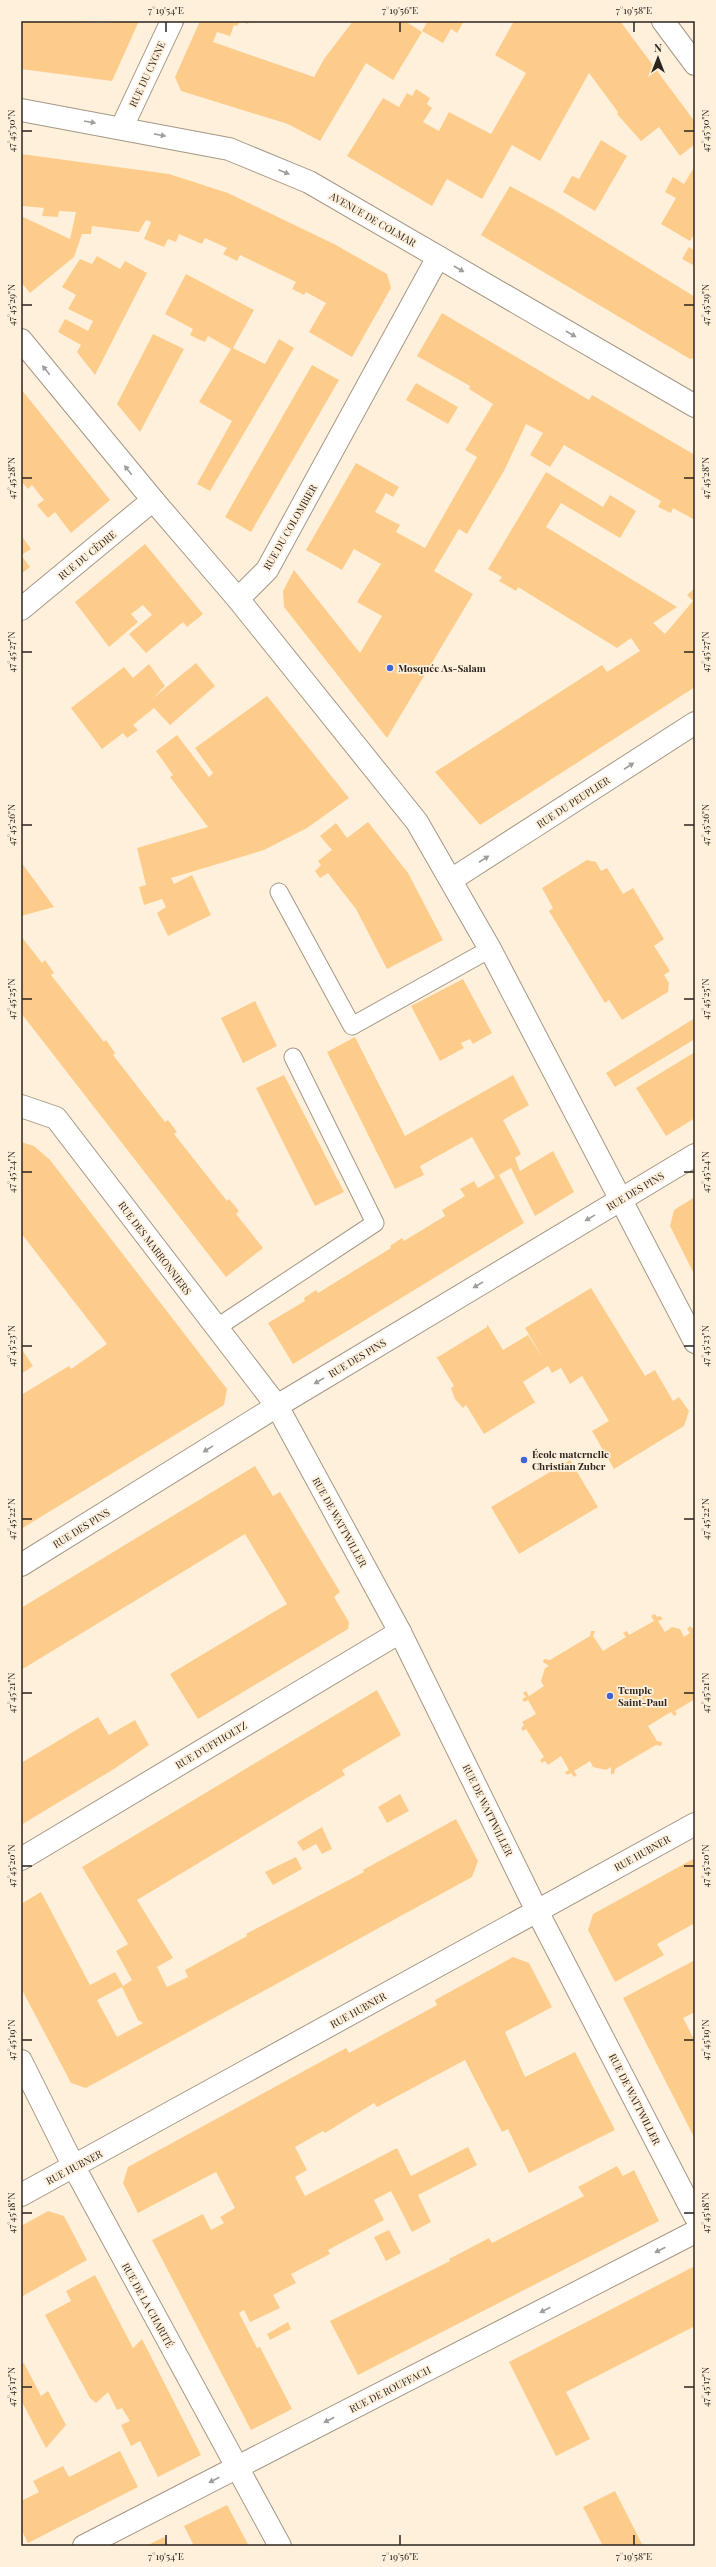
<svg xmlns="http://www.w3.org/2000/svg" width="716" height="2567" viewBox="0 0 716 2567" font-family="'Playfair Display',serif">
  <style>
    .building { fill: #fdcc8b; fill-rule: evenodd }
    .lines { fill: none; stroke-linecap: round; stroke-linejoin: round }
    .lane-casing { stroke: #a59784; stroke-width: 19 }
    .street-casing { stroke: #a59784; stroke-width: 24 }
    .secondary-casing { stroke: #a59784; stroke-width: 24 }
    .lane { stroke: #fff; stroke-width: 17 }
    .street { stroke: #fff; stroke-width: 22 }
    .secondary { stroke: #fff; stroke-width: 22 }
    .oneway { fill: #a09d9a }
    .ticks { fill: none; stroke: #2b251e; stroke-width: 1.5 }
    .poi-dot { fill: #4063d5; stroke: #fff0dc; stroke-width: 1.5 }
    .labels { text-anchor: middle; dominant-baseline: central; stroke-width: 3.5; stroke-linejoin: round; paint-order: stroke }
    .street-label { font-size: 10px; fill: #2b251e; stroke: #fff0dc }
    .poi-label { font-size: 10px; font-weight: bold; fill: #2b251e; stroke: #fff0dc; text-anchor: start }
    .neatline { fill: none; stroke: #2b251e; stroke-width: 1.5 }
    .ticks-label { font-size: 10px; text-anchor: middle; fill: #2b251e }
  </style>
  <rect width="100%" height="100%" fill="#fff0dc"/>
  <g class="building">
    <polygon points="21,21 101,23 139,21 112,81 21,69"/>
    <polygon points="200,21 249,21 248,24 240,21 237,26 234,25 230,36 217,32 213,42 314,77 324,59 353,21 405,21 422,32 393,80 366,63 320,141 288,124 181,91 175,77"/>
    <polygon points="428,21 464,21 457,33 451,29 443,43 422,31"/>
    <polygon points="514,21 620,21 695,122 695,144 680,156 659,127 641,141 617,114 618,112 589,73 540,161 512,145 482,199 447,179 432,206 347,156 383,98 399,107 407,93 412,96 416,89 430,98 427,104 432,108 423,122 439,131 449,112 491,134 526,73 495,55"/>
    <polygon points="601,140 627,156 595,211 563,192 572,176 579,179"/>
    <polygon points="21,154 169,174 228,193 334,244 387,274 391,288 352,357 309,332 326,303 306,292 304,295 292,289 296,282 240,255 237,261 223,254 227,248 205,238 202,244 179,234 176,242 168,239 164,247 144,239 151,222 146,220 139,232 92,226 91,234 82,234 74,257 30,293 21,282 21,216 70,239 76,212 59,211 58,217 42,216 44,208 23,206 21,211"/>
    <polygon points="695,166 695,233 690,241 661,224 676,198 665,192 673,177 684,184"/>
    <polygon points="510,186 554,210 695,297 695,358 690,359 481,235"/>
    <polygon points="689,247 695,251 695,266 682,259"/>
    <polygon points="97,256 120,269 125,261 147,273 95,375 77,352 81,345 58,332 65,319 88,331 93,321 68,309 76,295 62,287 80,259 92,264"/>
    <polygon points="186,274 254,310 233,348 265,364 279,339 294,348 210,491 197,484 232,421 199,402 231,349 208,336 205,342 198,339 190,335 193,329 165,314"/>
    <polygon points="442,313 589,400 592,395 695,455 695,520 673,508 671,513 658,507 661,501 564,445 550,467 530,455 543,433 526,424 505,469 467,534 459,529 434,571 473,594 387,738 284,607 283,591 294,570 360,653 382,616 357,602 381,564 354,549 342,570 306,550 356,463 399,487 393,497 386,493 375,512 400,525 396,532 425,548 477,457 465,450 493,404 469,389 470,386 417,356"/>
    <polygon points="153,334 184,349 140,432 117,404"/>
    <polygon points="312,365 339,380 251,532 225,517"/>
    <polygon points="416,383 458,407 448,424 406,400"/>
    <polygon points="21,389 110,500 71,533 55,512 48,518 37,505 44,500 32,485 28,489 21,481"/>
    <polygon points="546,472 603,507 610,495 636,511 620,538 561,503 546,527 677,607 653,623 665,634 693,601 687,595 695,588 695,687 480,825 435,772 602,665 607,672 640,651 631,638 617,648 518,587 516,591 499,581 502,577 488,569"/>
    <polygon points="21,535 31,549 21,555 30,567 21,574"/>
    <polygon points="145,544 203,614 187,627 183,622 146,653 129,634 152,615 143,605 131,614 138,622 109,647 75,602"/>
    <polygon points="196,663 215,686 170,725 154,708 133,725 138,730 127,738 123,733 102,749 71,708 124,667 133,678 149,664 165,686 152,699"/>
    <polygon points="267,696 349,798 307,828 264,850 171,878 174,884 192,875 211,915 168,936 157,913 166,907 162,899 144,905 139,887 146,885 137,848 208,827 170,777 173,775 156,751 177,735 209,777 213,773 195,748"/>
    <polygon points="368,822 408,873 443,940 387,969 356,909 328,873 320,878 315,871 321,865 318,861 332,850 320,836 336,823 347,838"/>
    <polygon points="587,860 596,862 601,871 607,868 623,894 633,888 664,939 654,946 670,971 664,975 669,983 668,992 622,1020 609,1000 605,1003 549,911 553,908 542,888"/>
    <polygon points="21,862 54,907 21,916"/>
    <polygon points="21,936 42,963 45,960 54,973 51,975 104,1042 106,1040 115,1053 113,1055 165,1122 168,1120 177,1132 174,1134 227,1201 229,1199 239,1211 236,1214 263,1248 226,1277 21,1013"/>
    <polygon points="463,979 492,1033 473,1044 470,1039 461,1043 464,1048 440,1061 411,1006"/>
    <polygon points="255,1001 277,1046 243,1063 221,1018"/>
    <polygon points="695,1018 695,1039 615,1087 606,1073"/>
    <polygon points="355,1037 405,1136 513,1075 529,1105 503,1120 521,1154 515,1158 520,1171 553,1151 574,1192 535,1216 511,1168 499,1175 524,1223 293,1364 268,1323 305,1301 304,1298 316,1290 318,1293 391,1248 390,1246 402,1238 404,1241 445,1216 442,1210 465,1196 460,1189 474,1181 478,1188 495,1178 472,1137 420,1166 424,1175 395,1189 327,1052"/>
    <polygon points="695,1052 695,1118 666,1136 636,1088"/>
    <polygon points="284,1075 344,1192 315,1206 256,1088"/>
    <polygon points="21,1142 34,1146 50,1160 227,1389 224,1405 21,1529 21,1395 69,1366 71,1369 107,1344 21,1233"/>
    <polygon points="695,1197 695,1276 670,1226 674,1210"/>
    <polygon points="591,1288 645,1376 655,1370 673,1401 679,1397 689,1411 684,1426 614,1469 592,1431 609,1421 582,1376 570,1384 561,1368 552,1373 548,1366 523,1382 536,1404 534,1403 484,1434 466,1405 463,1408 455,1399 451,1388 454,1386 436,1356 438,1357 487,1327 487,1324 503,1350 528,1335 544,1360 525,1328"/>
    <polygon points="21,1348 33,1366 21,1374"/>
    <polygon points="570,1460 598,1507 519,1554 491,1507"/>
    <polygon points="255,1466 273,1496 280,1492 340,1592 334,1597 349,1622 348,1629 198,1719 170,1674 287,1604 245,1534 21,1670 21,1608"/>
    <polygon points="655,1614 657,1617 660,1616 663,1619 658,1621 665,1632 672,1627 680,1629 684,1637 690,1633 687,1629 690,1626 695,1630 695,1699 675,1711 677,1714 674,1716 671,1712 648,1726 657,1741 662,1742 661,1746 656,1745 615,1769 614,1774 611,1774 611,1767 606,1770 593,1767 590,1761 574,1771 577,1775 574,1777 571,1773 567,1775 565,1772 569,1770 561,1756 548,1765 545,1761 542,1763 540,1760 544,1757 526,1729 523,1731 521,1728 524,1725 522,1722 536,1714 528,1700 524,1702 522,1699 526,1697 523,1693 526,1691 529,1696 544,1686 541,1681 545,1668 549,1666 543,1662 544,1659 550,1660 590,1636 591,1631 595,1631 593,1636 603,1651 626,1637 623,1633 627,1631 629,1635 654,1621 651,1616"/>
    <path d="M377,1690L401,1735L342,1770L345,1775L137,1900L173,1958L157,1967L167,1987L188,1977L185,1970L247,1936L246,1934L364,1872L363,1870L456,1819L478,1861L472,1877L86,2088L71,2083L21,1988V1904L41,1892L90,1985L115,1972L123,1986L132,1980L116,1951L128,1944L82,1867ZM122,1987L138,2020L143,2023L117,2037L97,2000Z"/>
    <polygon points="98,1717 109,1735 135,1720 149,1745 114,1769 21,1825 21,1763"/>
    <polygon points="400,1794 409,1811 387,1823 378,1807"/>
    <polygon points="322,1827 332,1849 322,1854 316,1844 303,1851 297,1842"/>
    <polygon points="296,1857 302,1869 273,1885 265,1872"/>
    <polygon points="695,1858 695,1923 657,1944 664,1955 615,1982 588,1930 593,1914"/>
    <polygon points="513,1957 529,1963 552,2007 505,2032 525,2077 575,2052 615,2130 529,2173 508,2129 502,2132 465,2060 377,2107 374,2103 325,2133 323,2131 295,2147 307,2170 295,2177 305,2196 397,2148 411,2176 468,2147 477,2165 418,2195 431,2222 412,2232 391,2191 374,2200 384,2220 328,2250 330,2254 291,2274 296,2283 273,2295 280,2308 250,2322 244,2310 239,2313 257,2348 260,2347 292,2409 251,2430 152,2240 203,2214 211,2230 224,2223 220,2217 235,2208 216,2172 138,2213 123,2183 128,2167 346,2048 349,2053 437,2005 435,2000"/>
    <polygon points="695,1960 695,2012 683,2018 695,2041 695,2139 623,1998"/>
    <polygon points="617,2166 623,2176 634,2170 659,2221 358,2375 330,2321 450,2261 449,2259 489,2238 492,2243 584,2196 578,2187"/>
    <polygon points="48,2211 64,2216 87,2260 21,2297 21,2226"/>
    <polygon points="389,2230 401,2253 386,2261 374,2237"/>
    <polygon points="695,2266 695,2326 566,2392 590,2439 556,2456 509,2362"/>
    <polygon points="95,2275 133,2348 142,2339 201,2455 158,2477 140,2441 131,2446 121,2425 130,2421 122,2408 117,2410 108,2392 96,2403 90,2398 45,2315 71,2301 66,2291"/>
    <polygon points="288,2322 291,2329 270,2340 267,2334"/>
    <polygon points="24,2363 41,2396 48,2391 66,2425 46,2448 21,2400 21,2365"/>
    <polygon points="120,2451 138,2487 28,2543 21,2529 21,2501 39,2492 33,2481 63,2466 69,2477"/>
    <polygon points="615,2491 643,2546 603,2546 583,2507"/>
    <polygon points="227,2505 249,2546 194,2546 184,2526"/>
    <polygon points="164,2537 168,2546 146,2546"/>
  </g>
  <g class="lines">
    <defs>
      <g id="lane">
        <polyline points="279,892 352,1026 490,949"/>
        <polyline points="216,1328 375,1223 293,1057"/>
      </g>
      <g id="street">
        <polyline points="663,21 695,64"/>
        <polyline points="122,127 172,21"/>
        <polyline points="21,340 153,500 238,599 267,570 438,257"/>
        <polyline points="238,599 417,822 490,949 695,1342"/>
        <polyline points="21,609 153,500"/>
        <polyline points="451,880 695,723"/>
        <polyline points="21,1106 56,1118 277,1406 400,1632 537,1911 695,2216"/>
        <polyline points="21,1565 277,1406 695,1155"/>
        <polyline points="21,1859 400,1632"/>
        <polyline points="21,2061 74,2167 280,2546"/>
        <polyline points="21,2195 695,1824"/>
        <polyline points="84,2546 695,2232"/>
      </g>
      <polyline id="secondary" points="21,110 229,149 309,182 695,406"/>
    </defs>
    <use href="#lane" class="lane-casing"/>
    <use href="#street" class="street-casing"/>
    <use href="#secondary" class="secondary-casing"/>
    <use href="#lane" class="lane"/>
    <use href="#street" class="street"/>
    <use href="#secondary" class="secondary"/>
  </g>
  <defs><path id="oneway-solid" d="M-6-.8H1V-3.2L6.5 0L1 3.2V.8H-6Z"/></defs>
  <g class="oneway">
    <use href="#oneway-solid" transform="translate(90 122) rotate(10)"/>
    <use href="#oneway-solid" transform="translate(160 135) rotate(11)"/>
    <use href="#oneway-solid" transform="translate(284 172) rotate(23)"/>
    <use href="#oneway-solid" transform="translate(459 269) rotate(30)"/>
    <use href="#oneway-solid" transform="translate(571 334) rotate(30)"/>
    <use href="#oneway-solid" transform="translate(46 370) rotate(-129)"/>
    <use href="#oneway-solid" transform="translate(128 470) rotate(-129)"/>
    <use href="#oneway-solid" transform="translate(629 766) rotate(-33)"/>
    <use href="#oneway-solid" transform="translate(484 859) rotate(-33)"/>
    <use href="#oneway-solid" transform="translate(590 1218) rotate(149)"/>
    <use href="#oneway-solid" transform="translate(478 1285) rotate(149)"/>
    <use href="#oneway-solid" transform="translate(319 1381) rotate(149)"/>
    <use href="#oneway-solid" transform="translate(208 1449) rotate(148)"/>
    <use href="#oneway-solid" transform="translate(660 2250) rotate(153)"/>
    <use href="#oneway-solid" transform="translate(545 2310) rotate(153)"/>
    <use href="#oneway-solid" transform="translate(329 2420) rotate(153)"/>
    <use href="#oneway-solid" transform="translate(214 2480) rotate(153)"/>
  </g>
  <path class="ticks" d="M166,22V32M400,22V32M634,22V32M22,131H32M684,131H694M22,305H32M684,305H694M22,478H32M684,478H694M22,652H32M684,652H694M22,825H32M684,825H694M22,999H32M684,999H694M22,1172H32M684,1172H694M22,1346H32M684,1346H694M22,1519H32M684,1519H694M22,1693H32M684,1693H694M22,1866H32M684,1866H694M22,2040H32M684,2040H694M22,2213H32M684,2213H694M22,2387H32M684,2387H694M166,2535V2545M400,2535V2545M634,2535V2545"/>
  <g class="poi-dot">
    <circle cx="390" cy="668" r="4"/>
    <circle cx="524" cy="1460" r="4"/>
    <circle cx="610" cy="1696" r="4"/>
  </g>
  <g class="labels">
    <g class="street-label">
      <text transform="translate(147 74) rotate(-65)">RUE DU CYGNE</text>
      <text transform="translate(373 219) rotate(30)">AVENUE DE COLMAR</text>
      <text transform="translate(290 527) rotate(-60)">RUE DU COLOMBIER</text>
      <text transform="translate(87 555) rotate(-39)">RUE DU CÈDRE</text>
      <text transform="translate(573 802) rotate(-33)">RUE DU PEUPLIER</text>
      <text transform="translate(635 1191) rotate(-31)">RUE DES PINS</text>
      <text transform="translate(155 1248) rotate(53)">RUE DES MARRONNIERS</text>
      <text transform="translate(357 1358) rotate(-31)">RUE DES PINS</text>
      <text transform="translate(340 1522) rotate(61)">RUE DE WATTWILLER</text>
      <text transform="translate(81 1528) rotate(-32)">RUE DES PINS</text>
      <text transform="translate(211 1745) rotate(-31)">RUE D'UFFHOLTZ</text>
      <text transform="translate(488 1810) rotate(64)">RUE DE WATTWILLER</text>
      <text transform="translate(642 1853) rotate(-29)">RUE HUBNER</text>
      <text transform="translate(358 2010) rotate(-29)">RUE HUBNER</text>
      <text transform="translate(635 2099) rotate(63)">RUE DE WATTWILLER</text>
      <text transform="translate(74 2167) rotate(-28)">RUE HUBNER</text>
      <text transform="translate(148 2305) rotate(61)">RUE DE LA CHARITÉ</text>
      <text transform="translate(390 2389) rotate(-27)">RUE DE ROUFFACH</text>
    </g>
    <g class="poi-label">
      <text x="398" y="668">Mosquée As-Salam</text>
      <text x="532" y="1454">École maternelle<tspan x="532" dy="12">Christian Zuber</tspan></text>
      <text x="618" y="1690">Temple<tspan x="618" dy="12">Saint-Paul</tspan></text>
    </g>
  </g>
  <rect width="716" height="2567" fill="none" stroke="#fff0dc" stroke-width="44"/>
  <g transform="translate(658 58)" stroke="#fff0dc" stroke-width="3" paint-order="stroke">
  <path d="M0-3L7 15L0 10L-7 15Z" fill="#2b251e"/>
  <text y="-6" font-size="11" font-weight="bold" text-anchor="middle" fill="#2b251e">N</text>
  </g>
  <rect x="22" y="22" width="672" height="2523" class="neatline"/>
  <g class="ticks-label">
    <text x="166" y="14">7°19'54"E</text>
    <text x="400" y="14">7°19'56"E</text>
    <text x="634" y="14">7°19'58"E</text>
    <text transform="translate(11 131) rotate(-90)" y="4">47°45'30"N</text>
    <text transform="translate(705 131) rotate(-90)" y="4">47°45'30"N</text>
    <text transform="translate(11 305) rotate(-90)" y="4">47°45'29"N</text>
    <text transform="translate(705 305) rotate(-90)" y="4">47°45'29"N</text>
    <text transform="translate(11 478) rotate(-90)" y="4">47°45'28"N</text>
    <text transform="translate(705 478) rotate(-90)" y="4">47°45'28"N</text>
    <text transform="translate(11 652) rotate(-90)" y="4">47°45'27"N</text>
    <text transform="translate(705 652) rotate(-90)" y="4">47°45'27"N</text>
    <text transform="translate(11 825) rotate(-90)" y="4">47°45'26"N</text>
    <text transform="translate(705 825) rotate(-90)" y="4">47°45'26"N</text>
    <text transform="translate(11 999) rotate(-90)" y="4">47°45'25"N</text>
    <text transform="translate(705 999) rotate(-90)" y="4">47°45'25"N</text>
    <text transform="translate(11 1172) rotate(-90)" y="4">47°45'24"N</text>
    <text transform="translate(705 1172) rotate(-90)" y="4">47°45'24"N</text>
    <text transform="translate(11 1346) rotate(-90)" y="4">47°45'23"N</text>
    <text transform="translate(705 1346) rotate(-90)" y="4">47°45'23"N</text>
    <text transform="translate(11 1519) rotate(-90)" y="4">47°45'22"N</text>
    <text transform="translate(705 1519) rotate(-90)" y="4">47°45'22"N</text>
    <text transform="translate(11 1693) rotate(-90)" y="4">47°45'21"N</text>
    <text transform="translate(705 1693) rotate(-90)" y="4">47°45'21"N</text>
    <text transform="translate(11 1866) rotate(-90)" y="4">47°45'20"N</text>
    <text transform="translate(705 1866) rotate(-90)" y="4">47°45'20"N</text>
    <text transform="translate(11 2040) rotate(-90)" y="4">47°45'19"N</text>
    <text transform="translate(705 2040) rotate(-90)" y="4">47°45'19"N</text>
    <text transform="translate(11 2213) rotate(-90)" y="4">47°45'18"N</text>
    <text transform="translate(705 2213) rotate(-90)" y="4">47°45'18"N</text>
    <text transform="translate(11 2387) rotate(-90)" y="4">47°45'17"N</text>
    <text transform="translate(705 2387) rotate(-90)" y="4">47°45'17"N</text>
    <text x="166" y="2560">7°19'54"E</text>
    <text x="400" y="2560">7°19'56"E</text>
    <text x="634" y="2560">7°19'58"E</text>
  </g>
</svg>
